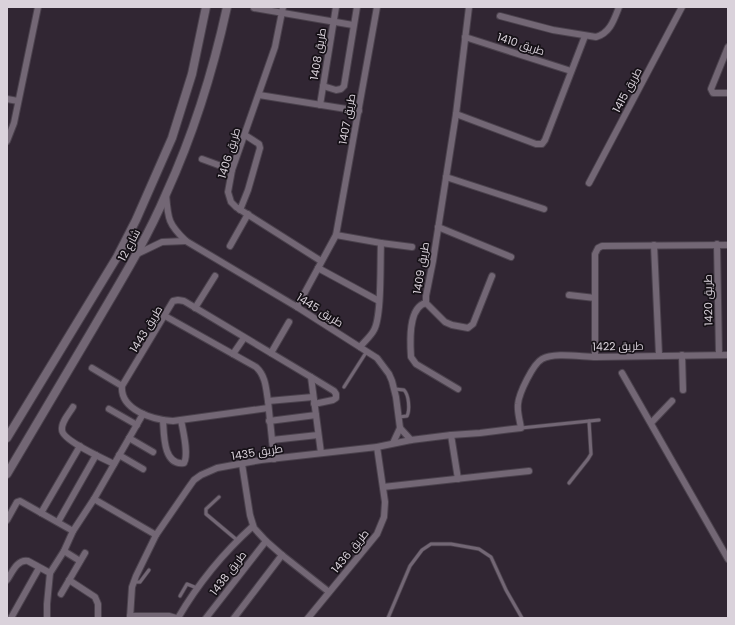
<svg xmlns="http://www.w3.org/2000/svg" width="735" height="625" viewBox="0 0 735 625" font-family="Poppins,Cairo,sans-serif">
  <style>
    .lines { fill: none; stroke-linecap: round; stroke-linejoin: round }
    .service-casing { stroke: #4b424d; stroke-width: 4.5 }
    .minor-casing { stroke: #4b424d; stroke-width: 8 }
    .tertiary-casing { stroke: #4b424d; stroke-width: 10 }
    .service { stroke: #736775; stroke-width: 3 }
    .minor { stroke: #736775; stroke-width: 6 }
    .tertiary { stroke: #736775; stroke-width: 8 }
    .labels { text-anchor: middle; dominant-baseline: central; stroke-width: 3.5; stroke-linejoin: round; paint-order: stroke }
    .street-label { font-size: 11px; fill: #dad2db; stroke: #161117 }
  </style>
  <rect width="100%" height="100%" fill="#312633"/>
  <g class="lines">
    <defs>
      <g id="service">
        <polyline points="344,387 367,351"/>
        <path d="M395,389L404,390C409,395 410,410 407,416L399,417"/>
        <polyline points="521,428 599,420"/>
        <polyline points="569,483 588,459 591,454 589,421"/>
        <polyline points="219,497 206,509 206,514 237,540"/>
        <polyline points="134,582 140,582 149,570"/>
        <polyline points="180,596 187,584 197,588"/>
        <polyline points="388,618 410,566 422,550 431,544 451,544 479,549 491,557 506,590 522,618"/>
      </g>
      <g id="minor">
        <polyline points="283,7 275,47 232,170 228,192 231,202 236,207 321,261"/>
        <polyline points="469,7 456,114 433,261 426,296 426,303 445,322 452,325 468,328 473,324 492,276"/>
        <polyline points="254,8 353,25"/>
        <path d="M500,16L553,30L596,37C610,33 614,20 619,7"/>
        <polyline points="465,37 571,71"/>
        <polyline points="728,47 711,89 713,93 728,93"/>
        <polyline points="323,86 336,90 341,89 344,86 357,7"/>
        <polyline points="259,95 359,111"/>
        <polyline points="7,99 18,101"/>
        <polyline points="320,105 336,7"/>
        <polyline points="456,114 536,144 542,144 545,140 585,36"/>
        <polyline points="7,141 14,123 38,7"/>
        <polyline points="202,159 232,170"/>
        <polyline points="446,177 544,209"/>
        <polyline points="589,183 682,7"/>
        <path d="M166,194C168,219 168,224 186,241L297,307L377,358L389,374L392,381L396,397L400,428L393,443"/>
        <polyline points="240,210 248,190 260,148 259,144 245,135"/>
        <polyline points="438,227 511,257"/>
        <polyline points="336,235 381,243 412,247"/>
        <polyline points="717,244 719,355"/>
        <polyline points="654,245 659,355"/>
        <polyline points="230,246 248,214"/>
        <polyline points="137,254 162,242 186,241"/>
        <polyline points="318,268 379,301"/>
        <polyline points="569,295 595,298"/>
        <path d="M426,303C408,307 410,342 411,357L416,364L458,389"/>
        <polyline points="297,307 336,235 377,7"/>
        <polyline points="195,308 215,276"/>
        <path d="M165,316L256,367C266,376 266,389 268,401"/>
        <path d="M360,347C365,341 371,336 374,330C382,316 380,262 381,243"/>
        <polyline points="271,353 289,322"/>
        <polyline points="233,354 244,338"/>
        <polyline points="682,355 683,390"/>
        <polyline points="595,357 595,254 598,248 602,246 728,245"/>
        <polyline points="92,368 122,386"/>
        <polyline points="622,373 728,559"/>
        <polyline points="311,377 334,391 336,394 336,398 333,400 314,404"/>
        <path d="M73,407C69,414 61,422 62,430C62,440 104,459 114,464"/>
        <path d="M268,408L173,421C153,420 120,410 122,386L173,301L178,300L184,301L311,377L321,453"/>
        <polyline points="109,409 137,425"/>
        <path d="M163,420C164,434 163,466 184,463C189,454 183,431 181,420"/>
        <polyline points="269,421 316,415"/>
        <polyline points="651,423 672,401"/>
        <polyline points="400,428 411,440"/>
        <polyline points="451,435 458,479"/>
        <polyline points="129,438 153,452"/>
        <polyline points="272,440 318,435"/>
        <polyline points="119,455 143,469"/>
        <polyline points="274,459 268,401 313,397"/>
        <polyline points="242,464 250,515 254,528 266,541 282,555 329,592"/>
        <polyline points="383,487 529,471"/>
        <polyline points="94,499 156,535"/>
        <polyline points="41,513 80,446"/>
        <polyline points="7,520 17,502 20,501 73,531"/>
        <polyline points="58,522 96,455"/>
        <polyline points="64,551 80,561"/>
        <path d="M7,580C12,573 17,559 28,561L50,573"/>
        <polyline points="69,580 95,597 98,604 98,618"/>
        <polyline points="61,594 85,553"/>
        <polyline points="130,616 169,616 176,618"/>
        <polyline points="11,618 39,568"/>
        <polyline points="47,618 47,604 50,573 64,551 73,531 94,499 143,414"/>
        <path d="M130,618L132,587L136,576L156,535L189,487L194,480L201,475L217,468L261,460L377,447L411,440L451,435L480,433L521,428C520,421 517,412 518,404C519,393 533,364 542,359C554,352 582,357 596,357C640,356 684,356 728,355"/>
        <path d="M178,618C199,582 223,553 253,526"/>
        <polyline points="206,618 266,541"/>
        <polyline points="234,618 282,555"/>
        <polyline points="308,618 377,534 384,517 385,502 377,447"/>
      </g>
      <g id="tertiary">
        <polyline points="7,438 117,257 136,220 172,138 192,74 206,7"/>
        <path d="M7,474C36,425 65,376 94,327C119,284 146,241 166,194C193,135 213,71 227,7"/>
      </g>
    </defs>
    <use href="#service" class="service-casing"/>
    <use href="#minor" class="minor-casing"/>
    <use href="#tertiary" class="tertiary-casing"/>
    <use href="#service" class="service"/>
    <use href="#minor" class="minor"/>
    <use href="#tertiary" class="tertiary"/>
  </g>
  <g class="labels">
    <g class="street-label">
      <text transform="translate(521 44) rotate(18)">طريق 1410</text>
      <text transform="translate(318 54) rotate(-81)">طريق 1408</text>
      <text transform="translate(627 90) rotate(-62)">طريق 1415</text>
      <text transform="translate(347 119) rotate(-80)">طريق 1407</text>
      <text transform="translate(229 153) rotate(-73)">طريق 1406</text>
      <text transform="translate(129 245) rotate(-62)">شارع 12</text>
      <text transform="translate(421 268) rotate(-81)">طريق 1409</text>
      <text transform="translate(708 300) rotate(-91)">طريق 1420</text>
      <text transform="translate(320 310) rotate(32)">طريق 1445</text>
      <text transform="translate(146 329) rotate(-59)">طريق 1443</text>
      <text transform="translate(618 346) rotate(-1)">طريق 1422</text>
      <text transform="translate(257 452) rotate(-9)">طريق 1435</text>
      <text transform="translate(350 551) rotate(-51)">طريق 1436</text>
      <text transform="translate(228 573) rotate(-53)">طريق 1438</text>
    </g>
  </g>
  <rect width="735" height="625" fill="none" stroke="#dad2db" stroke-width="16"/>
</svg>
